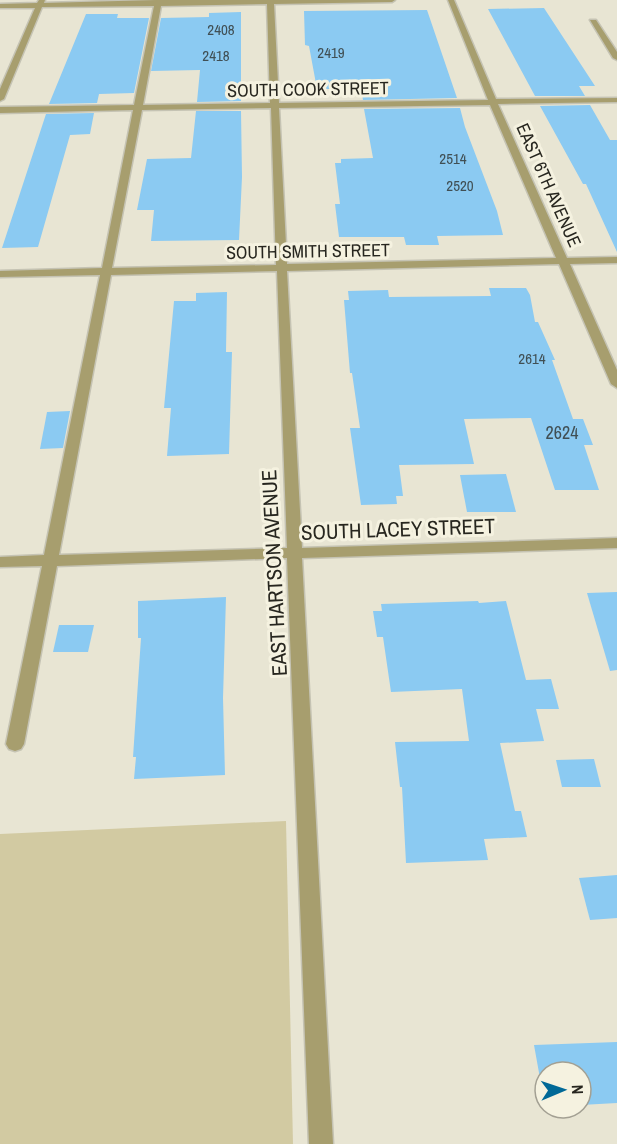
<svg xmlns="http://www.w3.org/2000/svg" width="617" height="1144" viewBox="0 0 617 1144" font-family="'Archivo Narrow',sans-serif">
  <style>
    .green { fill: #d2caa2 }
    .building { fill: #8bcaf2 }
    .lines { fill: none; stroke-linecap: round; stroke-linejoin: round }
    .minor-casing { stroke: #c5c3b3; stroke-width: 3 }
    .minor { fill: #a79e6e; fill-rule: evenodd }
    .labels { text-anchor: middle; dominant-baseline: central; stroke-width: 6; stroke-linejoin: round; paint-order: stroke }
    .far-number-label { font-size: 15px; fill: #404f54 }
    .far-street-label { font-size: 18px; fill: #27261f; stroke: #f5f2e0 }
    .number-label { font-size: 18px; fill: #404f54 }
    .street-label { font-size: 21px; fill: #27261f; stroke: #f5f2e0 }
  </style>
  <rect width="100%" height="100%" fill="#e8e5d3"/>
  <polygon class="green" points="286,821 293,1144 0,1144 0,834"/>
  <g class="building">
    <polygon points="544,8 595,86 579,86 585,96 535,96 488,9"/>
    <polygon points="427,10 457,98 363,100 361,89 317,89 309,46 305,45 304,11"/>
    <polygon points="241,12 241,101 197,102 200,70 151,71 161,18 209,17 209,13"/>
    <polygon points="86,14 118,14 117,18 149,18 134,93 99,94 97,103 49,104"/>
    <polygon points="590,105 610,140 617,140 617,252 586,184 583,184 540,106"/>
    <polygon points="460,108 465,127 497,211 503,235 437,236 439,245 406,245 404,237 339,237 335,204 340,204 335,163 341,163 341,159 373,158 364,109"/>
    <polygon points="196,111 241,111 242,177 239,240 151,241 154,210 137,210 147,159 191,158"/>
    <polygon points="94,113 90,134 70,135 38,247 2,248 46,114"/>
    <polygon points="489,288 526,288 530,295 535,322 538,322 555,360 552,360 573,419 583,419 593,445 584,445 599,490 555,490 531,418 464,419 474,464 399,465 403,496 396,496 397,504 361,505 350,428 360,428 352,373 350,373 344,300 349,300 348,291 388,290 389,297 491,296"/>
    <polygon points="227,292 226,352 232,352 229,454 167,456 171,408 164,408 174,301 196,301 196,293"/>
    <polygon points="70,411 63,448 40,449 47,412"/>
    <polygon points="506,474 516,512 467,512 460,475"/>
    <polygon points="617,592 617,670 610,671 587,593"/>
    <polygon points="226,597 223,698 225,775 134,779 136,757 133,757 141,638 138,638 138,601"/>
    <polygon points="478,601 479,603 506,601 526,680 551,679 559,709 536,709 544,741 500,743 515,811 521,811 527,837 484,839 488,860 406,863 402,787 400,787 395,742 469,741 462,689 391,692 383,637 377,637 373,611 382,611 381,604"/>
    <polygon points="59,625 94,625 88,652 53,652"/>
    <polygon points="594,759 601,787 562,787 556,760"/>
    <polygon points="617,875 617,918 590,920 579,878"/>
    <polygon points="617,1042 617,1103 581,1105 581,1072 545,1072 545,1106 534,1045"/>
  </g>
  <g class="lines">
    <defs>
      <g id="minor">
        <path d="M39,0H45L44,3L156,0H395L392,2L274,4L279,103L488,100L448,0H454L496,99L617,98V102L498,104L567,258L617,257V263L570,264L617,370V388L611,384L559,264L287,271L302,548L617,538V548L302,558L333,1144H309L287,558L57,566L24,744L21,749L15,751L9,749L6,744L42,566L0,567V557L44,555L100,275L0,277V271L102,268L133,110L0,113V107L134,105L154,6L42,7L4,99L0,101V89L35,8H0V4L37,3ZM267,4L270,103L143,105L161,6ZM490,105L556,258L287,264L279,108ZM271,108L276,265L112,268L142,110ZM277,271L287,548L59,555L111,275Z"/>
        <polygon points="590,20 596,20 617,52 617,60 613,58"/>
      </g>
    </defs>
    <use href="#minor" class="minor-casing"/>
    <use href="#minor" class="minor"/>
  </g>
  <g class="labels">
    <g class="far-number-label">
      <text x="221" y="29">2408</text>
      <text x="331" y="52">2419</text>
      <text x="216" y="55">2418</text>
      <text x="453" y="158">2514</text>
      <text x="460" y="185">2520</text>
      <text x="532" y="358">2614</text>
    </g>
    <g class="far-street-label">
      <text transform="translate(308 89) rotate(-1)">SOUTH COOK STREET</text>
      <text transform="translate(549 185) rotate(66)">EAST 6TH AVENUE</text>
      <text transform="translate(308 251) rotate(-1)">SOUTH SMITH STREET</text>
    </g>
    <g class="number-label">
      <text x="562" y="432">2624</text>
    </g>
    <g class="street-label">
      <text transform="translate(398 529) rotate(-2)">SOUTH LACEY STREET</text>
      <text transform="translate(274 573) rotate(-93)">EAST HARTSON AVENUE</text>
    </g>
  </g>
  <g transform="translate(563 1090) rotate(88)"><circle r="28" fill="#f5f2e0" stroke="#a3a093" stroke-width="1.5"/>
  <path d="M0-4.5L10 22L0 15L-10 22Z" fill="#016997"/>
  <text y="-9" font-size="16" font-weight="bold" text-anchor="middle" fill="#27261f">N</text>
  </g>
</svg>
